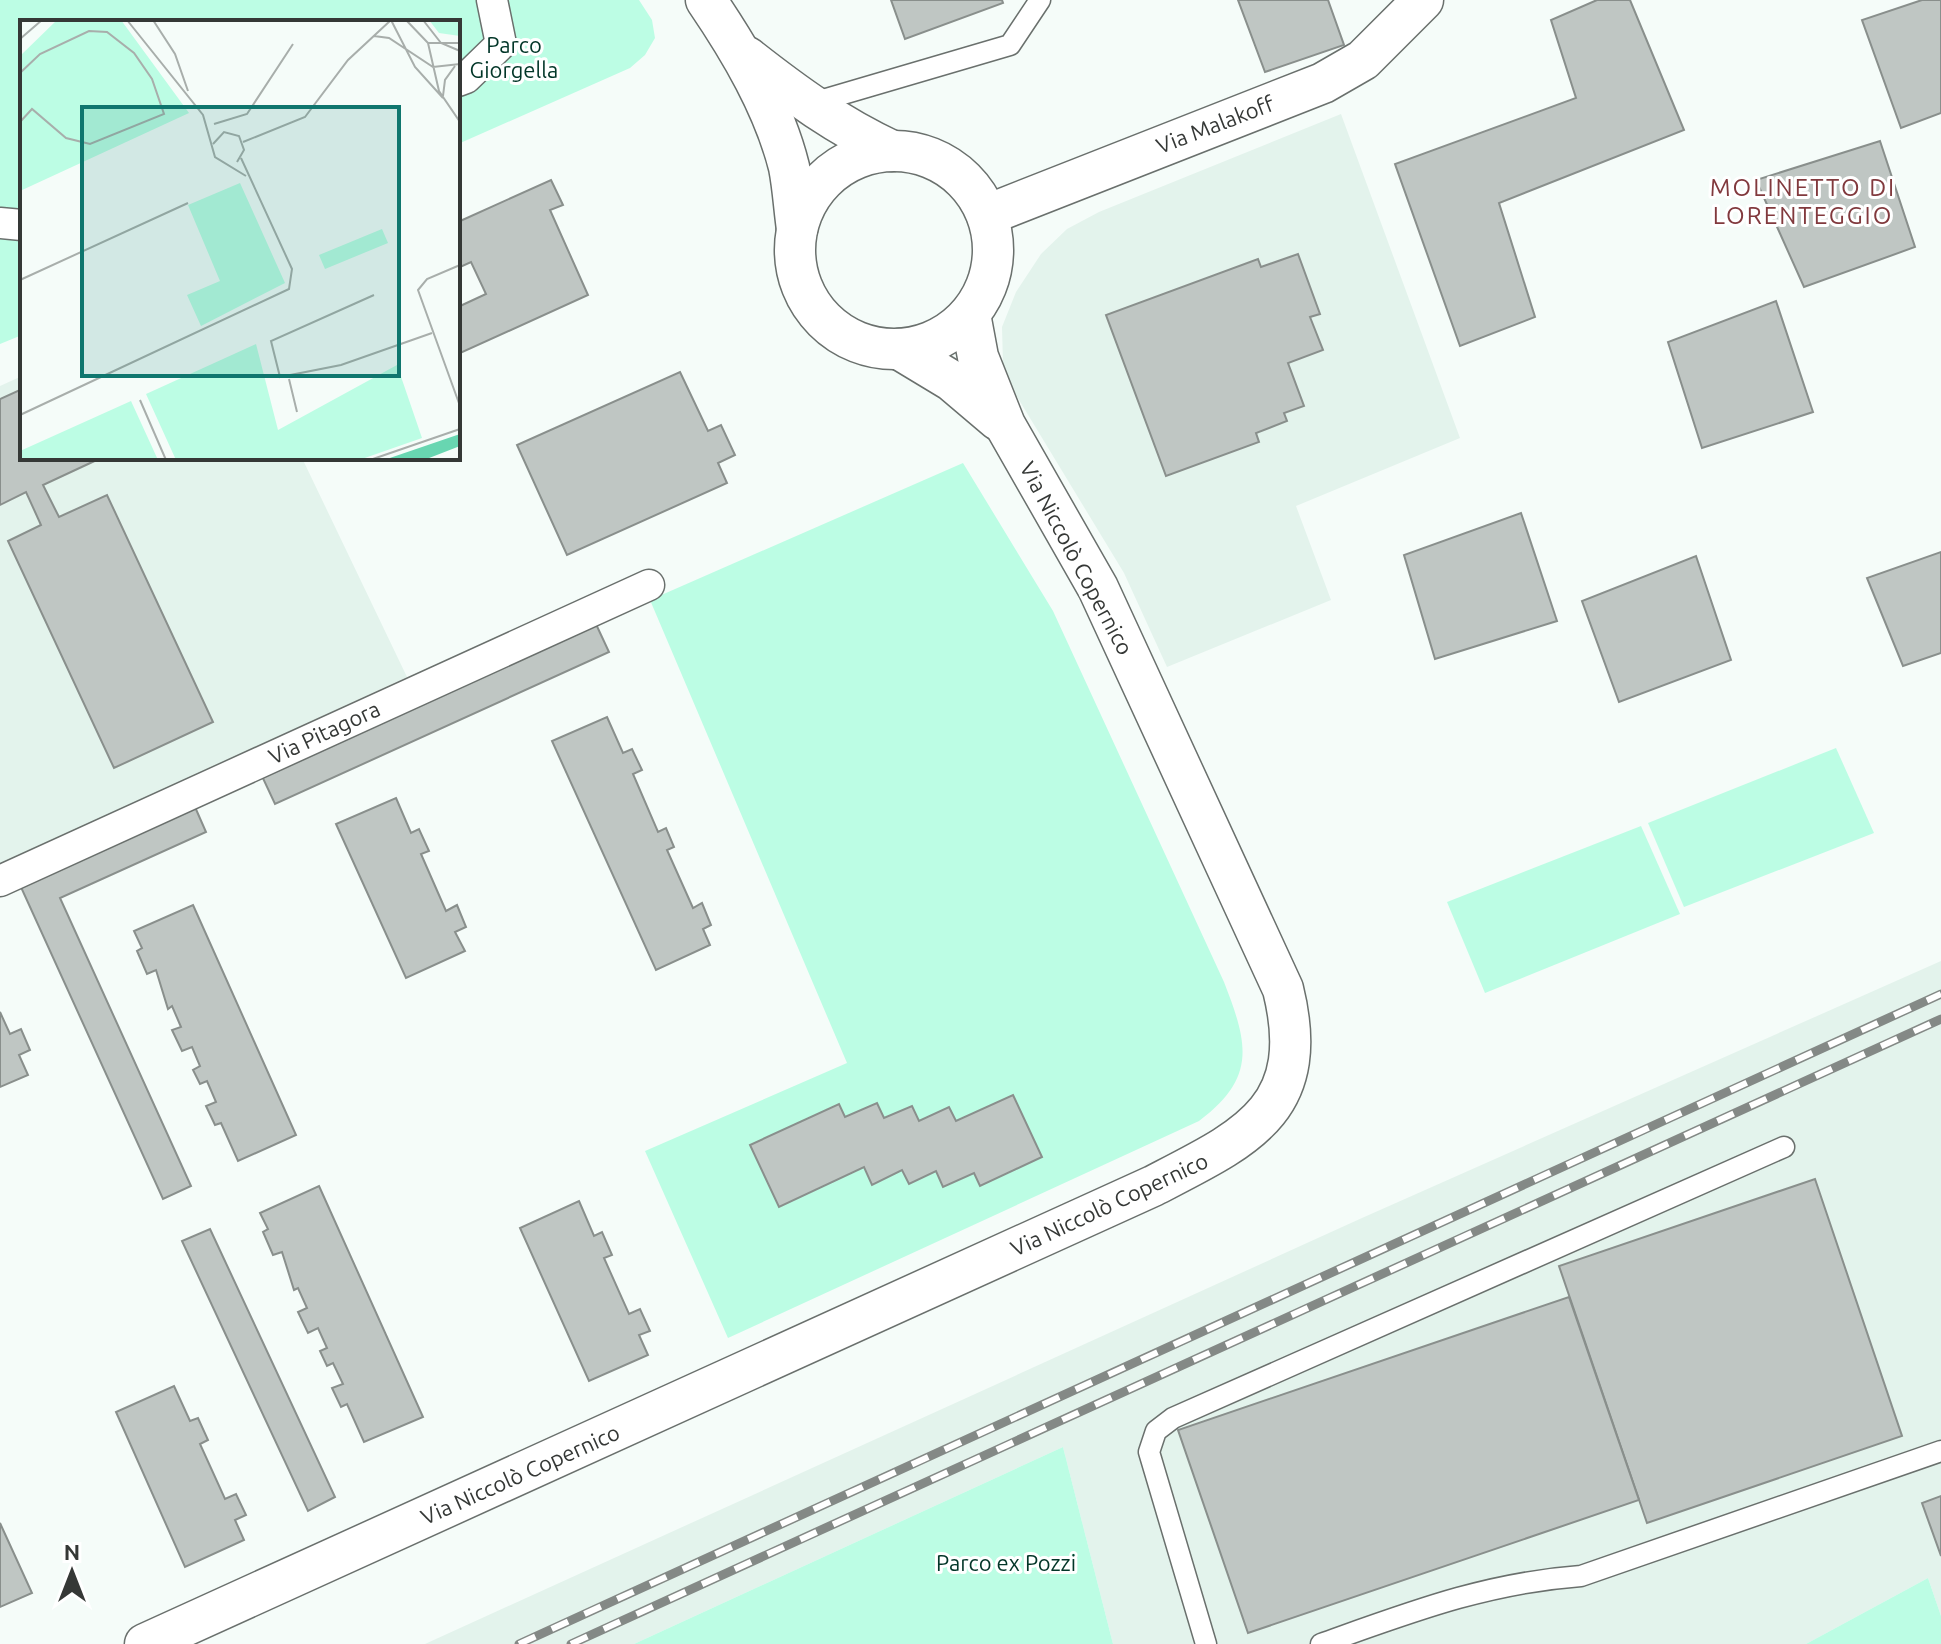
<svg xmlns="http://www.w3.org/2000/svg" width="1941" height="1644" viewBox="0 0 1941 1644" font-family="Ubuntu,sans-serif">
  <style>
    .built { fill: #e3f3ec }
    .green { fill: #bcfde4 }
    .building { fill: #bfc6c3; stroke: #898f8c; stroke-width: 2 }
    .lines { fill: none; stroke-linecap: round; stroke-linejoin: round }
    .service-casing { stroke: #6a706d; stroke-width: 23 }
    .pedestrian-casing { stroke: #6a706d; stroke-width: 33 }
    .minor-casing { stroke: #6a706d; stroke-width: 43 }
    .service { stroke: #fff; stroke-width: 20 }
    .pedestrian { stroke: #fff; stroke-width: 30 }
    .minor { stroke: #fff; stroke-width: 40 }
    .rail-casing { stroke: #848986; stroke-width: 9 }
    .rail { stroke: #fff; stroke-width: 6; stroke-dasharray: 18; stroke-linecap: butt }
    .labels { text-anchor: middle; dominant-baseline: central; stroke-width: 6; stroke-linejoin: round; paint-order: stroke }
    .park-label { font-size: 22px; fill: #023628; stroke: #fff }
    .street-label { font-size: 22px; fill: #353836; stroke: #fff }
    .neighbourhood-label { font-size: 24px; letter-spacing: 2px; fill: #81393d; stroke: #fff }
    .inset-road { fill: none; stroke: #a8aeab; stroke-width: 2 }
    .view { fill: #0f766e; fill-opacity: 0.15; stroke: #0f766e; stroke-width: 4 }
    .inset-edge { fill: none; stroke: #353836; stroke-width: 4 }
  </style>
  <rect width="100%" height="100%" fill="#f5fcf9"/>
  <g class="built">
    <polygon points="1341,114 1460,438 1296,506 1331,600 1167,667 1124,573 1016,395 1003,364 1002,327 1016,292 1041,254 1067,229 1099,212"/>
    <polygon points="22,376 22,458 302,458 407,677 0,865 0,386"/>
    <polygon points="1941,961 1941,1616 1928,1578 1806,1644 1113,1644 1063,1447 634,1644 425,1644 1362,1218"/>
  </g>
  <g class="green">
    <polygon points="0,0 639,0 652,20 655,38 645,55 630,68 458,144 458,22 22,22 22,335 0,344"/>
    <path d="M963,463L1053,611L1224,982C1248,1044 1257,1077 1199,1121L728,1338L645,1151L847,1063L650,600Z"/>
    <polygon points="1836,748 1874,833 1684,907 1648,823"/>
    <polygon points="1641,826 1680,914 1485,993 1447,902"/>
    <polygon points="1063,1447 1113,1644 634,1644"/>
    <polygon points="1928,1578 1941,1616 1941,1644 1806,1644"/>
  </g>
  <g class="building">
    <polygon points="891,0 1002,0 1003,3 905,39"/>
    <polygon points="1238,0 1328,0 1344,45 1265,72"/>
    <polygon points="1597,0 1630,0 1684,130 1499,203 1535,317 1460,346 1395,164 1576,98 1551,20"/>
    <polygon points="1922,0 1941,0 1941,113 1901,128 1862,20"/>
    <polygon points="1880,141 1915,247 1804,287 1756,180"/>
    <polygon points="551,180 563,205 550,210 588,295 458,354 458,307 486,294 471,262 458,268 458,222"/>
    <polygon points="1298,254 1320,314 1310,317 1323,350 1288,363 1304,406 1284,413 1287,421 1256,433 1259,442 1166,476 1106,315 1258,259 1261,267"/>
    <polygon points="1776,301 1813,412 1702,448 1668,342"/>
    <polygon points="680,372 708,431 721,425 735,455 718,463 727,483 567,555 517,445"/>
    <polygon points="22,389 22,458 101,458 43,485 59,517 107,495 213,722 114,768 8,541 41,525 26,492 0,505 0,399"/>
    <polygon points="1521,513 1557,621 1435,659 1404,555"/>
    <polygon points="1941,552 1941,653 1903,666 1867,578"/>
    <polygon points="1696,556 1731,660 1619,702 1582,601"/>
    <polygon points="595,622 609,652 275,804 261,774"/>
    <polygon points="607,717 623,753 632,749 642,770 633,774 658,832 666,828 674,847 667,850 693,908 702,903 711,925 703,929 710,945 656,970 552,741"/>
    <polygon points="396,798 411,833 419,829 429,851 421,854 446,911 457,905 466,927 455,932 465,951 406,978 336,824"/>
    <polygon points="195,807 206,832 60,898 191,1186 163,1199 20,885"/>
    <polygon points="193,905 296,1135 238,1161 221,1123 215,1125 206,1106 216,1102 207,1081 200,1084 193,1070 200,1066 192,1047 182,1051 172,1030 181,1027 172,1006 168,1009 156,970 147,974 137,951 142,948 134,931"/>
    <polygon points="0,1012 10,1034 21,1029 30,1050 19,1055 28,1075 0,1087"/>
    <polygon points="1013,1095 1042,1157 980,1186 974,1173 943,1187 936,1171 909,1184 902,1170 872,1185 864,1167 779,1207 750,1145 839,1104 845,1117 877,1103 884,1118 912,1106 919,1121 949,1107 956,1121"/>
    <polygon points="1815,1179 1902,1436 1647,1523 1559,1266"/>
    <polygon points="319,1186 423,1417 364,1442 347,1404 341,1407 332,1388 343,1384 333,1363 327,1366 320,1351 327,1348 318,1328 308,1333 298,1312 307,1308 298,1288 294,1290 282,1252 273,1255 263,1232 268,1229 260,1213"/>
    <polygon points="579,1201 594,1236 602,1232 612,1255 604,1258 629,1314 640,1309 650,1331 639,1335 648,1355 589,1381 520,1228"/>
    <polygon points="210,1229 335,1497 308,1511 182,1241"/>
    <polygon points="1569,1297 1639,1500 1248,1633 1178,1430"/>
    <polygon points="174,1386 190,1421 198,1418 208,1440 200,1444 225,1499 236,1494 246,1515 235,1520 244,1540 185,1567 116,1412"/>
    <polygon points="1941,1496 1941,1556 1922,1503"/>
    <polygon points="0,1523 32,1593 0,1607"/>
  </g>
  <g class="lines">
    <defs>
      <g id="service">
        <polyline points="809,104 1010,45 1040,0"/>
        <polyline points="1206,1644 1149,1452 1156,1431 1173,1418 1784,1147"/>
        <path d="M1321,1644C1411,1612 1486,1583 1581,1576L1941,1451"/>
      </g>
      <g id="pedestrian">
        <polyline points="458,81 466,78 501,44 492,0"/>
        <polyline points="0,223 22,225"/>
        <polyline points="0,881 649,585"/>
      </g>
      <g id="minor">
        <path d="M706,0C740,50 774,107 789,167C793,187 794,208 797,229"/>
        <path d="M747,57C794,94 838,126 892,151"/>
        <circle cx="894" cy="250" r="99"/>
        <polyline points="987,215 1323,83 1363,60 1423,0"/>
        <polyline points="899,349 952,381 998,420"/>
        <path d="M145,1644L1153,1186C1246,1138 1313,1110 1283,989L1098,588L1005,425L978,357L970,314"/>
      </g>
    </defs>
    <use href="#service" class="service-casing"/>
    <use href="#pedestrian" class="pedestrian-casing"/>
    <use href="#minor" class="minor-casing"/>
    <use href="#service" class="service"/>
    <use href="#pedestrian" class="pedestrian"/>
    <use href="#minor" class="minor"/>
    <defs>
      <g id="rail">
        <polyline points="519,1644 1941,994"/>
        <polyline points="571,1644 1941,1019"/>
      </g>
    </defs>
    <use href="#rail" class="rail-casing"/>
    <use href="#rail" class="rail"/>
  </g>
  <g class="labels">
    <g class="park-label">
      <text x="514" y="44">Parco<tspan x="514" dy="25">Giorgella</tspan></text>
      <text x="1006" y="1562">Parco ex Pozzi</text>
    </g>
    <g class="street-label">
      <text transform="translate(1215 124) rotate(-21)">Via Malakoff</text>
      <text transform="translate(1077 558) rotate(62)">Via Niccolò Copernico</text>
      <text transform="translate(324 732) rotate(-25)">Via Pitagora</text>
      <text transform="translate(1109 1204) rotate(-25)">Via Niccolò Copernico</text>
      <text transform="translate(520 1474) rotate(-24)">Via Niccolò Copernico</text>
    </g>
    <g class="neighbourhood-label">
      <text x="1803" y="187">MOLINETTO DI<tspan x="1803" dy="28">LORENTEGGIO</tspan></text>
    </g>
  </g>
  <g transform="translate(20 20)">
    <rect width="440" height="440" fill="#f5fcf9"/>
    <path d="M37,0H101L169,93L0,171V36ZM409,0H440V16L419,13ZM220,163L265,263L181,306L167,275L200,261L168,185ZM362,209L368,223L305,249L299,235ZM236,324L258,410L377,345L402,418L339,440H156L126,374ZM111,381L138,440H0V431Z" fill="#bcfde4"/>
    <path d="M440,414V426L404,440H364Z" fill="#68d6b1"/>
    <path class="inset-road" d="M107,0L183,95L195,137L226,156M133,0L155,34L168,71M371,0L395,47L423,78M386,0L408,23H440M403,0L421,23L440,31M354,16L369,18L413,47L440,44M0,19L22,0M408,23L419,71L440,102M0,53L20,34L69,11L87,12L114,33L132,59L144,94L70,124L46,118L12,89L0,102M423,76L425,60L435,46M194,104L227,94L273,24M223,122L285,97L328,40L371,0M193,124L204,112L219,116L224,130L217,142M440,245L407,259L398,270L440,386M0,260L168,183M354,275L251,321L260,357L321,345L412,313M269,359L277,392M120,380L146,440M0,395L269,269L272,249L221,138M350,440L440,409"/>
    <path class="view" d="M62,87H379V356H62Z"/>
    <rect width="440" height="440" class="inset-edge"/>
  </g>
  <g transform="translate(72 1572)" stroke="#ffffff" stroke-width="6" paint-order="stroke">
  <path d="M0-6L14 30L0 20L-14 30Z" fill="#353836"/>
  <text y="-12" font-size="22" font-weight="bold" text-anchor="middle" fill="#353836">N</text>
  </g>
</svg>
